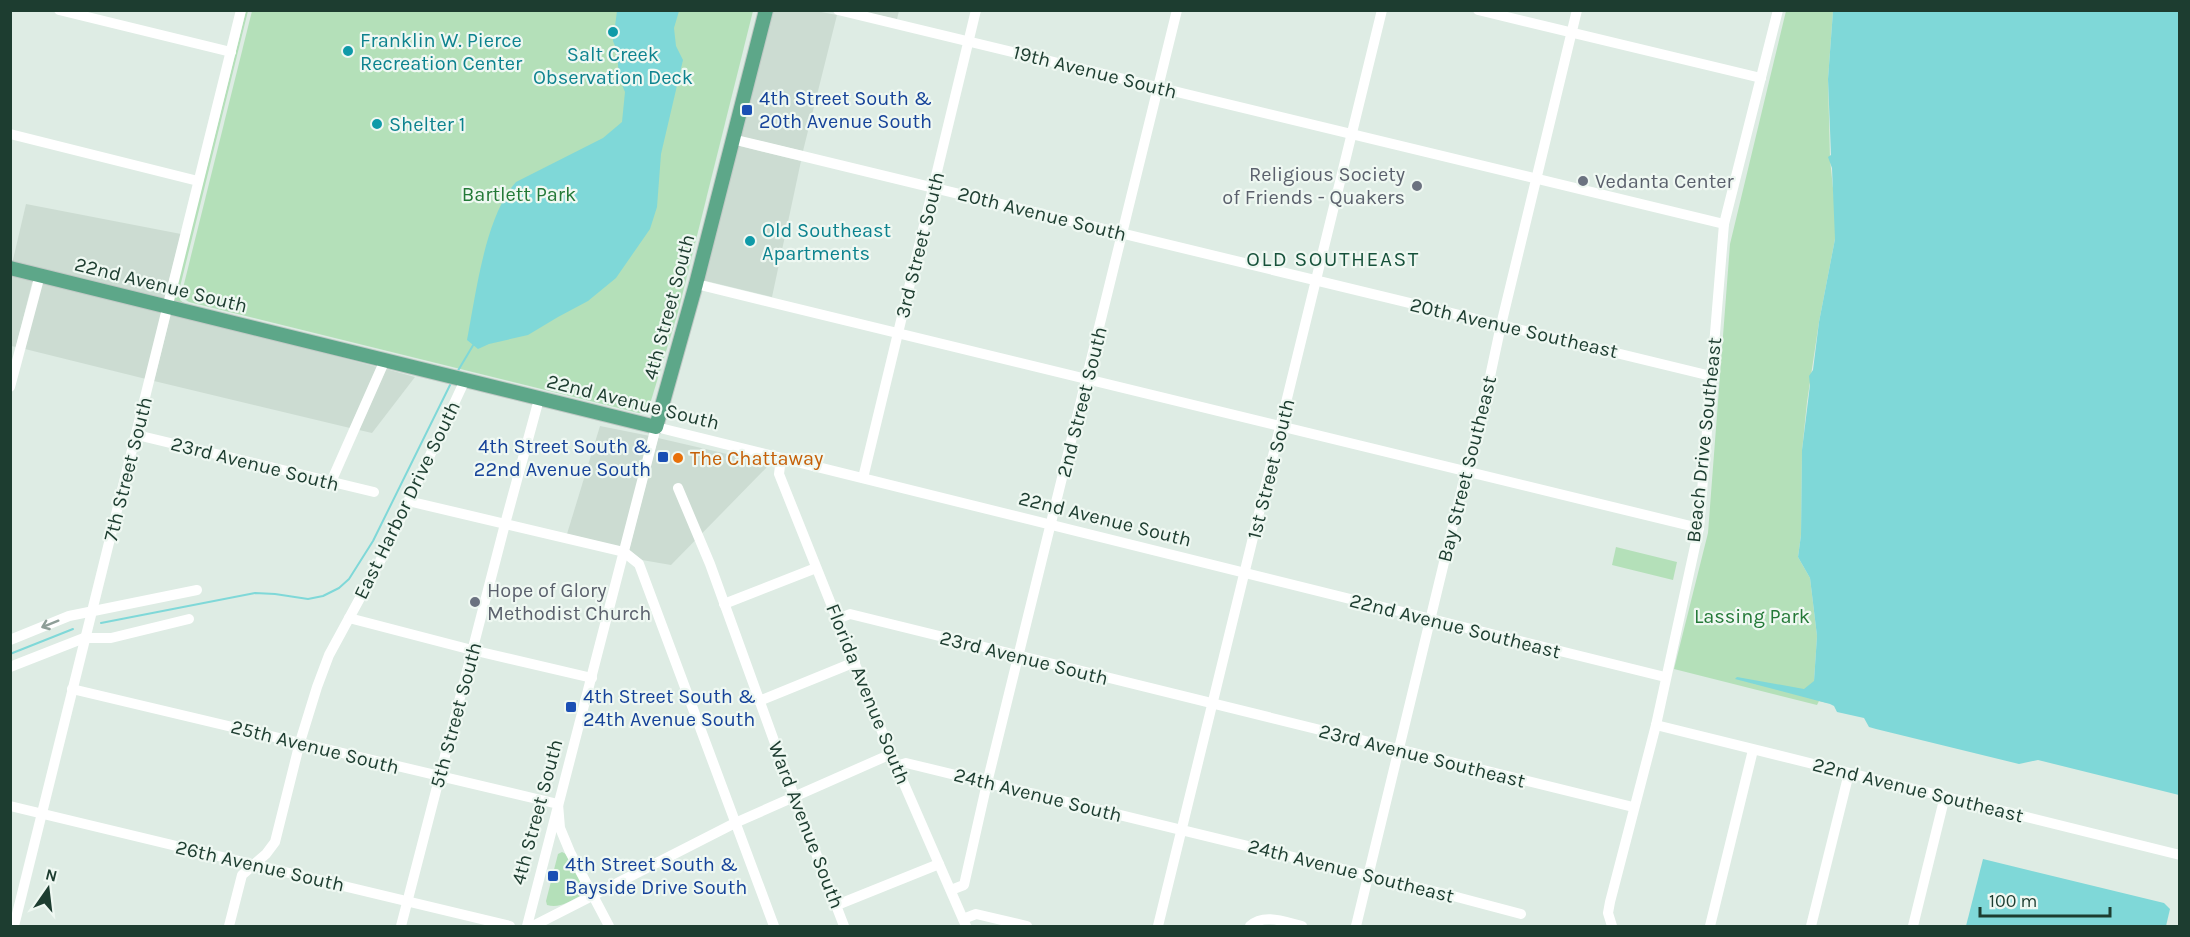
<svg xmlns="http://www.w3.org/2000/svg" width="2190" height="937" viewBox="0 0 2190 937" font-family="Karla,sans-serif">
  <style>
    .built { fill: #ccdcd2 }
    .green { fill: #b4e0b9 }
    .water { fill: #7fd8d8 }
    .lines { fill: none; stroke-linecap: round; stroke-linejoin: round }
    .stream { stroke: #7fd8d8; stroke-width: 2 }
    .major-casing { stroke: #c0c9c5; stroke-width: 16 }
    .minor { stroke: #fff; stroke-width: 10 }
    .major { stroke: #5da789; stroke-width: 14 }
    .oneway { stroke: #8e9e98 }
    .culture-dot { fill: #0f9aa8; stroke: #eff8f2; stroke-width: 2 }
    .transit-dot { fill: #1a4fb4; stroke: #eff8f2; stroke-width: 2 }
    .worship-dot { fill: #6b7280; stroke: #eff8f2; stroke-width: 2 }
    .food-dot { fill: #e8710a; stroke: #eff8f2; stroke-width: 2 }
    .labels { text-anchor: middle; dominant-baseline: central; stroke-width: 4.5; stroke-linejoin: round; paint-order: stroke }
    .culture-label { font-size: 20px; fill: #0d838f; stroke: #eff8f2; text-anchor: start }
    .street-label { font-size: 20px; fill: #1d3d30; stroke: #eff8f2 }
    .transit-label { font-size: 20px; fill: #164399; stroke: #eff8f2; text-anchor: start }
    .worship-label { font-size: 20px; fill: #5b616d; stroke: #eff8f2; text-anchor: start }
    .park-label { font-size: 20px; fill: #237937; stroke: #eff8f2 }
    .food-label { font-size: 20px; fill: #c56008; stroke: #eff8f2; text-anchor: start }
    .neighbourhood-label { font-size: 21px; letter-spacing: 1.5px; fill: #17523b; stroke: #eff8f2 }
  </style>
  <rect width="100%" height="100%" fill="#deece4"/>
  <g class="built">
    <polygon points="770,11 816,11 837,15 803,151 738,136"/>
    <polygon points="859,11 899,11 897,19"/>
    <polygon points="736,145 801,161 772,297 702,280"/>
    <polygon points="26,204 181,234 164,300 12,264"/>
    <polygon points="11,274 33,279 16,347 11,346"/>
    <polygon points="41,281 162,310 146,379 25,349"/>
    <polygon points="171,313 377,367 350,428 154,381"/>
    <polygon points="386,369 415,377 372,433 359,430"/>
    <polygon points="600,426 650,436 621,547 567,534"/>
    <polygon points="658,438 770,464 671,565 642,560 629,550"/>
  </g>
  <g class="green">
    <polygon points="246,11 248,11 179,291 180,300 188,306 173,302"/>
    <polygon points="252,11 753,11 678,312 650,404 646,412 639,413 189,302 183,298 182,292"/>
    <polygon points="1786,11 1833,11 1828,79 1830,159 1835,208 1835,239 1819,322 1807,402 1802,451 1801,535 1798,557 1810,578 1817,636 1814,681 1828,703 1819,701 1817,705 1674,669 1708,533 1730,244"/>
    <polygon points="1616,547 1677,562 1673,580 1612,565"/>
    <path d="M562,852L566,854C572,866 586,882 580,896C570,901 559,909 547,905L546,901L558,854Z"/>
  </g>
  <g class="water">
    <path d="M617,11H679L674,28L676,46L683,60L661,154L657,207L650,229L616,278L588,301L558,317L528,335L489,344L478,349L467,340C476,294 485,216 516,182L603,138L622,122L625,92L619,78L617,51L613,41Z"/>
    <polygon points="1833,11 2179,11 2179,795 2038,760 2019,764 1876,729 1869,727 1864,718 1837,712 1834,706 1830,704 1735,679 1737,677 1804,689 1814,681 1817,636 1810,578 1798,557 1801,535 1802,450 1810,385 1809,376 1813,370 1819,322 1835,239 1832,168 1828,157 1831,155 1828,79"/>
    <polygon points="1983,859 2164,903 2170,909 2166,926 1966,926"/>
  </g>
  <g class="lines">
    <g class="stream">
      <polyline points="456,374 475,342"/>
      <polyline points="101,623 255,593 275,594 308,599 323,596 339,588 349,579 373,541 452,381"/>
      <polyline points="10,654 73,629"/>
    </g>
    <defs>
      <polyline id="major" points="10,268 656,427 696,284 766,10"/>
    </defs>
    <use href="#major" class="major-casing"/>
    <g class="minor">
      <polyline points="59,10 231,52"/>
      <polyline points="838,10 1724,224"/>
      <polyline points="1478,10 1761,78"/>
      <polyline points="10,134 198,181"/>
      <polyline points="732,139 1711,376"/>
      <polyline points="696,284 1699,528"/>
      <polyline points="10,387 40,275"/>
      <polyline points="137,435 374,492"/>
      <polyline points="781,458 779,474 891,754 966,926"/>
      <polyline points="863,478 976,10"/>
      <polyline points="331,482 385,360"/>
      <polyline points="678,488 710,564 794,796 844,926"/>
      <polyline points="408,501 624,552 639,564 774,926"/>
      <polyline points="724,604 816,568"/>
      <polyline points="349,618 472,650 592,678"/>
      <polyline points="838,619 850,614 1633,807"/>
      <polyline points="10,640 69,616 197,590"/>
      <polyline points="10,667 84,638 111,638 189,619"/>
      <polyline points="72,689 558,804 560,828 570,852 609,926"/>
      <polyline points="759,701 855,662"/>
      <polyline points="1656,725 2180,855"/>
      <polyline points="896,766 906,763 1453,896 1521,914"/>
      <polyline points="10,806 510,926"/>
      <polyline points="951,890 964,885 987,783 1177,10"/>
      <polyline points="837,905 939,864"/>
      <polyline points="963,919 976,914 1027,926"/>
      <polyline points="14,926 241,10"/>
      <polyline points="229,926 242,875 266,854 275,842 300,742 317,687 329,655 385,552 465,380"/>
      <polyline points="401,926 505,524 539,399"/>
      <polyline points="527,926 656,427 1665,677"/>
      <polyline points="533,926 735,823 891,754"/>
      <polyline points="1158,926 1382,10"/>
      <path d="M1250,926C1264,913 1285,922 1302,926"/>
      <polyline points="1356,926 1463,484 1485,400 1501,325 1577,10"/>
      <polyline points="1612,926 1608,913 1610,902 1656,725 1699,528 1724,224 1778,10"/>
      <polyline points="1710,926 1753,750"/>
      <polyline points="1811,926 1849,773"/>
      <polyline points="1913,926 1945,796"/>
    </g>
    <use href="#major" class="major"/>
  </g>
  <defs><path id="oneway-shaft" d="M-6 0H5M1.5-3L5.5 0L1.5 3" fill="none" stroke-width="1.6" stroke-linecap="round" stroke-linejoin="round" transform="scale(1.5)"/></defs>
  <use class="oneway" href="#oneway-shaft" transform="translate(50 624) rotate(158)"/>
  <g class="culture-dot">
    <circle cx="613" cy="32" r="6"/>
    <circle cx="348" cy="51" r="6"/>
    <circle cx="377" cy="124" r="6"/>
    <circle cx="750" cy="241" r="6"/>
  </g>
  <g class="transit-dot">
    <rect x="741" y="104" width="12" height="12" rx="3"/>
    <rect x="657" y="451" width="12" height="12" rx="3"/>
    <rect x="565" y="701" width="12" height="12" rx="3"/>
    <rect x="547" y="870" width="12" height="12" rx="3"/>
  </g>
  <g class="worship-dot">
    <circle cx="1583" cy="181" r="6"/>
    <circle cx="1417" cy="186" r="6"/>
    <circle cx="475" cy="602" r="6"/>
  </g>
  <circle class="food-dot" cx="678" cy="458" r="6"/>
  <g class="labels">
    <g class="culture-label">
      <text x="360" y="40">Franklin W. Pierce<tspan x="360" dy="23">Recreation Center</tspan></text>
      <text x="613" y="54" text-anchor="middle">Salt Creek<tspan x="613" dy="23">Observation Deck</tspan></text>
      <text x="389" y="124">Shelter 1</text>
      <text x="762" y="230">Old Southeast<tspan x="762" dy="23">Apartments</tspan></text>
    </g>
    <g class="street-label">
      <text transform="translate(1095 72) rotate(14)">19th Avenue South</text>
      <text transform="translate(1042 214) rotate(14)">20th Avenue South</text>
      <text transform="translate(920 245) rotate(-76)">3rd Street South</text>
      <text transform="translate(161 285) rotate(14)">22nd Avenue South</text>
      <text transform="translate(669 307) rotate(-75)">4th Street South</text>
      <text transform="translate(1514 328) rotate(13)">20th Avenue Southeast</text>
      <text transform="translate(633 402) rotate(14)">22nd Avenue South</text>
      <text transform="translate(1082 402) rotate(-76)">2nd Street South</text>
      <text transform="translate(1704 440) rotate(-84)">Beach Drive Southeast</text>
      <text transform="translate(255 464) rotate(14)">23rd Avenue South</text>
      <text transform="translate(128 469) rotate(-76)">7th Street South</text>
      <text transform="translate(1271 469) rotate(-76)">1st Street South</text>
      <text transform="translate(1467 469) rotate(-76)">Bay Street Southeast</text>
      <text transform="translate(407 500) rotate(-64)">East Harbor Drive South</text>
      <text transform="translate(1105 519) rotate(14)">22nd Avenue South</text>
      <text transform="translate(1455 626) rotate(14)">22nd Avenue Southeast</text>
      <text transform="translate(1024 658) rotate(14)">23rd Avenue South</text>
      <text transform="translate(868 694) rotate(68)">Florida Avenue South</text>
      <text transform="translate(456 715) rotate(-75)">5th Street South</text>
      <text transform="translate(315 747) rotate(14)">25th Avenue South</text>
      <text transform="translate(1422 756) rotate(14)">23rd Avenue Southeast</text>
      <text transform="translate(1918 790) rotate(14)">22nd Avenue Southeast</text>
      <text transform="translate(1038 795) rotate(14)">24th Avenue South</text>
      <text transform="translate(537 812) rotate(-75)">4th Street South</text>
      <text transform="translate(806 825) rotate(69)">Ward Avenue South</text>
      <text transform="translate(260 866) rotate(13)">26th Avenue South</text>
      <text transform="translate(1351 871) rotate(14)">24th Avenue Southeast</text>
    </g>
    <g class="transit-label">
      <text x="759" y="98">4th Street South &amp;<tspan x="759" dy="23">20th Avenue South</tspan></text>
      <text x="651" y="446" text-anchor="end">4th Street South &amp;<tspan x="651" dy="23">22nd Avenue South</tspan></text>
      <text x="583" y="696">4th Street South &amp;<tspan x="583" dy="23">24th Avenue South</tspan></text>
      <text x="565" y="864">4th Street South &amp;<tspan x="565" dy="23">Bayside Drive South</tspan></text>
    </g>
    <g class="worship-label">
      <text x="1405" y="174" text-anchor="end">Religious Society<tspan x="1405" dy="23">of Friends - Quakers</tspan></text>
      <text x="1595" y="181">Vedanta Center</text>
      <text x="487" y="590">Hope of Glory<tspan x="487" dy="23">Methodist Church</tspan></text>
    </g>
    <g class="park-label">
      <text x="519" y="194">Bartlett Park</text>
      <text x="1752" y="616">Lassing Park</text>
    </g>
    <g class="food-label">
      <text x="690" y="458">The Chattaway</text>
    </g>
    <g class="neighbourhood-label">
      <text x="1333" y="259">OLD SOUTHEAST</text>
    </g>
  </g>
  <rect width="2190" height="937" fill="none" stroke="#1d3d30" stroke-width="24"/>
  <g transform="translate(48 889) rotate(14)" stroke="#eff8f2" stroke-width="4.5" paint-order="stroke">
  <path d="M0-4.5L10 22L0 15L-10 22Z" fill="#1d3d30"/>
  <text y="-9" font-size="16" font-weight="bold" text-anchor="middle" fill="#1d3d30">N</text>
  </g>
  <path d="M1980 907v9h130v-9" fill="none" stroke="#1d3d30" stroke-width="3"/>
  <text x="1989" y="907" font-size="18" fill="#1d3d30" stroke="#eff8f2" stroke-width="4.5" paint-order="stroke">100 m</text>
</svg>
